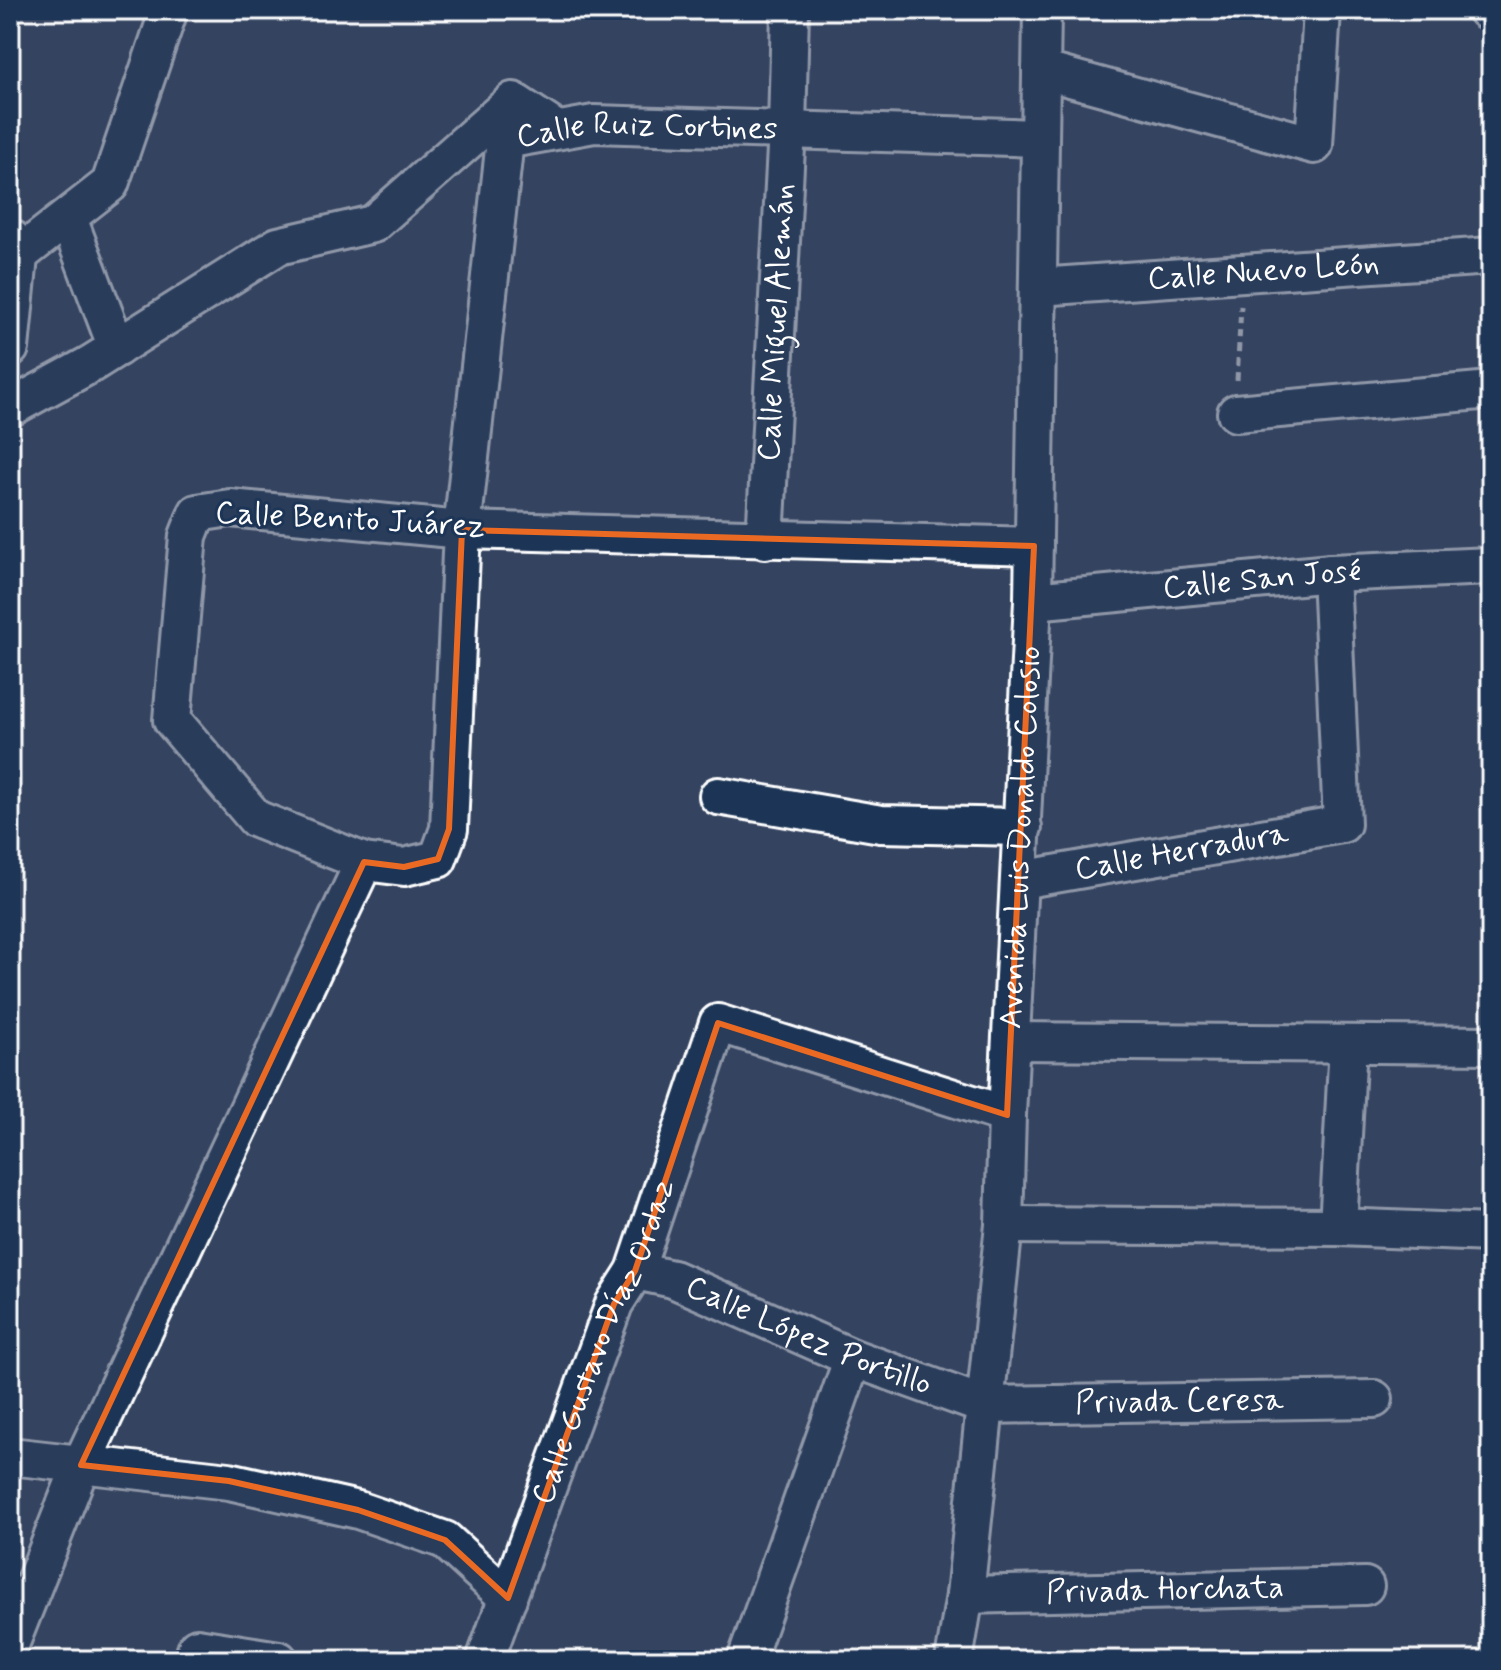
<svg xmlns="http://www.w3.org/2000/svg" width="1501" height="1670" viewBox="0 0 1501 1670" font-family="Mynerve,sans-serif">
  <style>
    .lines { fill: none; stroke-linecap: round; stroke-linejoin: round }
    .minor-casing { stroke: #fff; stroke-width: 42 }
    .path { stroke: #fff; stroke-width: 5; stroke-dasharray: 8 6; stroke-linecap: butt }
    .minor { stroke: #1d3557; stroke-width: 36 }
    .marked { fill: none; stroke: #ea6a24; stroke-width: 6; stroke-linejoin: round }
    .labels { text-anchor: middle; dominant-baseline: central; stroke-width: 6; stroke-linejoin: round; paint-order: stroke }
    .street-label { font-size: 32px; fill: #fff; stroke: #1d3557 }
  </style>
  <rect width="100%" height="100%" fill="#344360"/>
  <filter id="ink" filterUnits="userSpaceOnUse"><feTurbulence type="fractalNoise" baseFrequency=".0125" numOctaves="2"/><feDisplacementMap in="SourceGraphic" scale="16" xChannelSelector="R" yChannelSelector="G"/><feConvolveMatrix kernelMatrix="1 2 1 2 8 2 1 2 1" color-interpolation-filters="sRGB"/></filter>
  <g filter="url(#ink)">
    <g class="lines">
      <defs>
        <g id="minor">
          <polyline points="1486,10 1491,11"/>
          <polyline points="1041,70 1314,145 1322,10"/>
          <polyline points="68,218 117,348"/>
          <polyline points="10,262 110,184 169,10"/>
          <path id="s1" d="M1038,287L1491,256"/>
          <polyline points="10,348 19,257 12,239"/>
          <polyline points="10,408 91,364 278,246 373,224 513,101 557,130"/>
          <polyline points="1236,413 1491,390"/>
          <path id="s2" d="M765,540L787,129L790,10"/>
          <path id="s3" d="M1034,546L462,530L230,508L197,513L188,536L172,720L256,819L364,862L404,867L438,859L449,829L462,530L505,140L594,124L1040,138"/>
          <path id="s4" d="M1033,601L1331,573L1491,566"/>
          <polyline points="718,796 881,824 1023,827"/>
          <path id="s5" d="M1020,880L1342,824L1331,573"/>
          <polyline points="1011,1041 1491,1045"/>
          <polyline points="1004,1225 1338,1227 1491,1233"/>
          <polyline points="1338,1227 1348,1044"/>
          <path id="s6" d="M635,1271L673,1279L853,1358L983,1405L1374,1399"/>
          <polyline points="10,1456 229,1481 358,1510 445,1540 508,1598"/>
          <path id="s7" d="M965,1595L1365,1586"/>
          <polyline points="10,1645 81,1465 364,862"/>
          <polyline points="193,1660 197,1647 279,1660"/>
          <path id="s8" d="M485,1660L614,1304L635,1271L718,1023L1007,1115"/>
          <polyline points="746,1660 853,1358"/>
          <path id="s9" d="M954,1660L965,1595L1004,1225L1007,1115L1033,601L1042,10"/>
        </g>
      </defs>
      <use href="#minor" class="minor-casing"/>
      <polyline class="path" points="1237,380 1241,306"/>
      <use href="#minor" class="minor"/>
    </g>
  </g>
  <path d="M0 0H1501V1670H0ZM462,530L1034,546L1007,1115L718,1023L635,1271L614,1304L508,1598L445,1540L358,1510L229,1481L81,1465L364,862L404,867L438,859L449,829Z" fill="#344360" fill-opacity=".55" fill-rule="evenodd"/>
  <path class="marked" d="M462,530L1034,546L1007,1115L718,1023L635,1271L614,1304L508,1598L445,1540L358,1510L229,1481L81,1465L364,862L404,867L438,859L449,829Z"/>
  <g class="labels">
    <g class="street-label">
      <text stroke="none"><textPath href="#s3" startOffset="2236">Calle Ruiz Cortines</textPath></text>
      <text stroke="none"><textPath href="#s1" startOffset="226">Calle Nuevo León</textPath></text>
      <text stroke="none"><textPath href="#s2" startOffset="218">Calle Miguel Alemán</textPath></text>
      <text transform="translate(350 520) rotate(3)">Calle Benito Juárez</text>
      <text stroke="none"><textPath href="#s4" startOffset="230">Calle San José</textPath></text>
      <text stroke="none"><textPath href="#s9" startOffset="826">Avenida Luis Donaldo Colosio</textPath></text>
      <text stroke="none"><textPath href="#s5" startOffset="164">Calle Herradura</textPath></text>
      <text stroke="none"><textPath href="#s6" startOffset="186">Calle López Portillo</textPath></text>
      <text stroke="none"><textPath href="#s8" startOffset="340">Calle Gustavo Díaz Ordaz</textPath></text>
      <text stroke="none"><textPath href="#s6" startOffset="570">Privada Ceresa</textPath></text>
      <text stroke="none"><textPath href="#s7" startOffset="200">Privada Horchata</textPath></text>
    </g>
  </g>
  <rect width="1501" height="1670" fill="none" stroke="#1d3557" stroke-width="40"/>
  <rect x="20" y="20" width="1461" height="1630" fill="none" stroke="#fff" stroke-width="3" filter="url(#ink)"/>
</svg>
